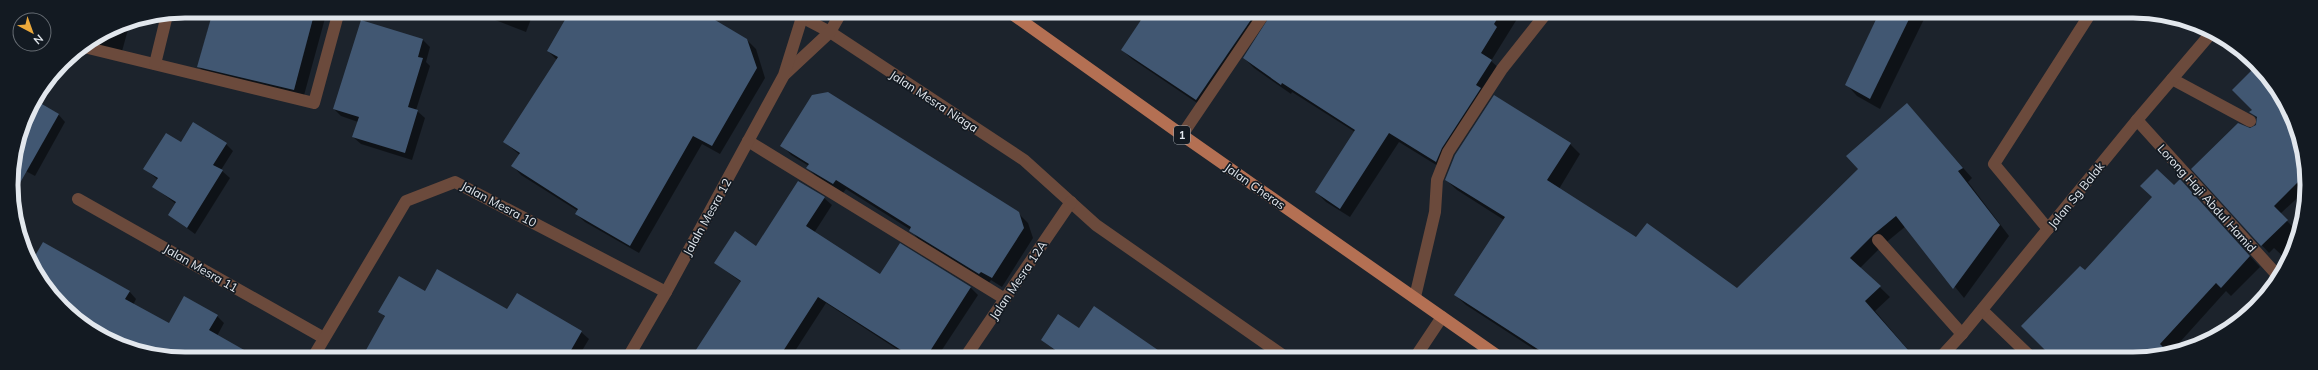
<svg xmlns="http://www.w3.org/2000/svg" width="2318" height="370" viewBox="0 0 2318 370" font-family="Mulish,sans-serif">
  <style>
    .shadow { fill: #0007 }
    .building { fill: #415772 }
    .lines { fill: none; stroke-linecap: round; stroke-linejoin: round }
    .minor { stroke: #6b4a3c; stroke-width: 12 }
    .major { stroke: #b47053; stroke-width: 12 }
    .labels { text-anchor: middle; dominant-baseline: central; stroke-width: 3.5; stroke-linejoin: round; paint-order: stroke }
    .shield { fill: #131a22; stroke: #a4aab0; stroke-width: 1 }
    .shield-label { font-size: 11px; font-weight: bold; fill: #e2e7ed }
    .street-label { font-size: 12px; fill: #e2e7ed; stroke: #131a22 }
    .rim { fill: none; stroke: #e2e7ed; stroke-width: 5 }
  </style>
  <rect width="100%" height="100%" fill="#1c232c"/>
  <g class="shadow">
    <polygon points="213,11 327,11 303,99 208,76 198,66"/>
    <polygon points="472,11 534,11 526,32"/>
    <polygon points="1148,11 1522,11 1491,61 1501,70 1451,158 1446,171 1399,142 1350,217 1326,202 1316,192 1355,132 1292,92 1291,94 1254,68 1244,58 1274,14 1269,16 1206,109 1132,59 1122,50"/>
    <polygon points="1881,11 1928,11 1880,109 1857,96 1847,85"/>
    <polygon points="130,22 121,55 82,49 119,24"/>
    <polygon points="423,40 430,47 426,62 430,66 416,110 425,118 412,160 361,144 353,137 358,122 341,116 334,109"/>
    <polygon points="747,40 756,49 765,78 720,154 702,144 639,253 585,222 576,214 578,211 521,175 513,166 520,155 504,142 557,60 548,51"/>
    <polygon points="34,101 58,114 65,122 35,176 20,168 11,174 29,108"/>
    <polygon points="1907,104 1972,178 1968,182 2009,236 1964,298 1906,226 1883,245 1860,268 1890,297 1875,311 1916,359 1549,359 1466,305 1455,295 1504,220 1457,190 1446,180 1570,144 1580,154 1559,189 1637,239 1738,290 1860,169"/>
    <polygon points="2251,112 2298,129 2306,190 2280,214 2298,232 2294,252 2288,261 2274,248 2269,253 2192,169 2257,125 2258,119"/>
    <polygon points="181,144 226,144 233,151 221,170 230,178 195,234 169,215 176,204 154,187 158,180 145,169"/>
    <polygon points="782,145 1018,213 1028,223 1033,238 1002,287 991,280 989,283 919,240 911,230 846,189 843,193 817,177 808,168 809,166 791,155"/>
    <polygon points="2174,186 2190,190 2260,267 2231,296 2226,291 2171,352 2145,359 2085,271"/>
    <polygon points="824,198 832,205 814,233 881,275 901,245 971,288 978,295 936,359 912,359 826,303 795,351 807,359 691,359 741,282 715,263 756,247"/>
    <polygon points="43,243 129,291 136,299 133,305 169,325 217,316 224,323 217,336 173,359 108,341 54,300 32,262"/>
    <polygon points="425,292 581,332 589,339 577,359 362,359 385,317 379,311"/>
    <polygon points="1079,329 1167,359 1054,359 1058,353 1042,340"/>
  </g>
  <g class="building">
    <polygon points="213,11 315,11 294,90 197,67"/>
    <polygon points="570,11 700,11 747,39 757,68 712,146 693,136 630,246 575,214 578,209 511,166 520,153 503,142 558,57 547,51"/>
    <polygon points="1147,11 1257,11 1196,100 1121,50"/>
    <polygon points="1273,11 1502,11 1494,24 1497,27 1481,53 1492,60 1476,85 1481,88 1442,148 1436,162 1389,133 1340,209 1315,192 1355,130 1282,83 1281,85 1243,58"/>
    <polygon points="1880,11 1913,11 1870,99 1845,85"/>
    <polygon points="361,20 423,39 418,57 423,58 408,107 418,110 405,153 352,137 359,117 333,109"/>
    <polygon points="2257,65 2264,70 2298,129 2304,176 2274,206 2288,220 2261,246 2191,169 2238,123 2250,128 2256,125 2257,117 2249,112 2252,110 2232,90"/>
    <polygon points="828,92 1019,212 1024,228 992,278 981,272 979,274 909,231 911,227 836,180 833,184 806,168 809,164 780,146 812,95"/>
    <polygon points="1494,95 1571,143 1547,180 1636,237 1647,223 1737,288 1858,169 1846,156 1907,103 1963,168 1958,171 2000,225 1953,289 1896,216 1873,235 1850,258 1881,286 1865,301 1916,359 1553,359 1454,295 1505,217 1445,180 1455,155"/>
    <polygon points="35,100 59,114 16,190 13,189 11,174 29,108"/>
    <polygon points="193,122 227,143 213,165 223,170 187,228 168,215 176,202 152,187 158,178 143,169 166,133 181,142"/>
    <polygon points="2157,169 2174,185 2180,179 2250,256 2221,288 2216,283 2160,344 2168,352 2145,359 2054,359 2021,326 2080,266 2085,270 2152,197 2140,186"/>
    <polygon points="798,181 825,197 806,226 880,274 900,243 971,287 925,359 915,359 818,297 778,359 690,359 741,281 714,263 735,231 756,246"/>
    <polygon points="43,242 130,291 125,299 169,323 184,296 218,315 209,330 260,359 173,359 108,341 54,300 32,261"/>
    <polygon points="437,269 507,309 517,293 582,331 566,359 361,359 385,316 378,312 399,276 425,291"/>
    <polygon points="1094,306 1171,359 1068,359 1041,340 1058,314 1079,328"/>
  </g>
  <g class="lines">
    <g class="minor">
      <polyline points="790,11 830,32 1024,160 1096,225 1288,359"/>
      <polyline points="84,47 314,103 339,11"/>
      <polyline points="155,64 167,15"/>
      <polyline points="785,74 830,32 842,11"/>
      <polyline points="2172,79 2250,121"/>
      <polyline points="2137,120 2278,276"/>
      <polyline points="1182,135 1266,11"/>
      <polyline points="748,141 1005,299"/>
      <polyline points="78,199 324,338"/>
      <polyline points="2048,229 1994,164 2092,11"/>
      <polyline points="1878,240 1962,334"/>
      <polyline points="1415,297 1435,212 1437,180 1448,152 1502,69 1548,11"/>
      <polyline points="1982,310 2033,359"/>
      <polyline points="312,359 406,201 455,182 666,292"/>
      <polyline points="627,359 666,292 784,75 804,11"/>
      <polyline points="964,359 1071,202"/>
      <polyline points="1414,359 1442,317"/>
      <polyline points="1939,359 1962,334 2137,120 2213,31"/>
    </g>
    <polyline class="major" points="1008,11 1182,135 1502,359"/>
  </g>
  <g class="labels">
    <rect class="shield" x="1174" y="126" width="16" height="18" rx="3"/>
    <g class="shield-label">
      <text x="1182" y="135">1</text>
    </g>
    <g class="street-label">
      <text transform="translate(934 101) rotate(33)">Jalan Mesra Niaga</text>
      <text transform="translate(1255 186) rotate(35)">Jalan Cheras</text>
      <text transform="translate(2076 195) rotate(-51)">Jalan Sg Balak</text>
      <text transform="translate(2207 198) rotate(48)">Lorong Haji Abdul Hamid</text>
      <text transform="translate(499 204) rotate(28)">Jalan Mesra 10</text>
      <text transform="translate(707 217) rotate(-61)">Jalaln Mesra 12</text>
      <text transform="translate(201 268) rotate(30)">Jalan Mesra 11</text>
      <text transform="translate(1018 280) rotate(-56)">Jalan Mesra 12A</text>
    </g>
  </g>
  <path d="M0 0H2318V370H0ZM185 18H2133A167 167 0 0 1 2300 185V185A167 167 0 0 1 2133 352H185A167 167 0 0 1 18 185V185A167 167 0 0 1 185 18Z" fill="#131a22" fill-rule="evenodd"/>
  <path class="rim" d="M185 18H2133A167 167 0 0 1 2300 185V185A167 167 0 0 1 2133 352H185A167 167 0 0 1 18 185V185A167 167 0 0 1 185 18Z"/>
  <g transform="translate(32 32) rotate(139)"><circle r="19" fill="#131a22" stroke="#666c73"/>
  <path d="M0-3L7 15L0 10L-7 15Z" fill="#eca93b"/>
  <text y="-6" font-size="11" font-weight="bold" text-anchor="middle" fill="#e2e7ed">N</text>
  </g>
</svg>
